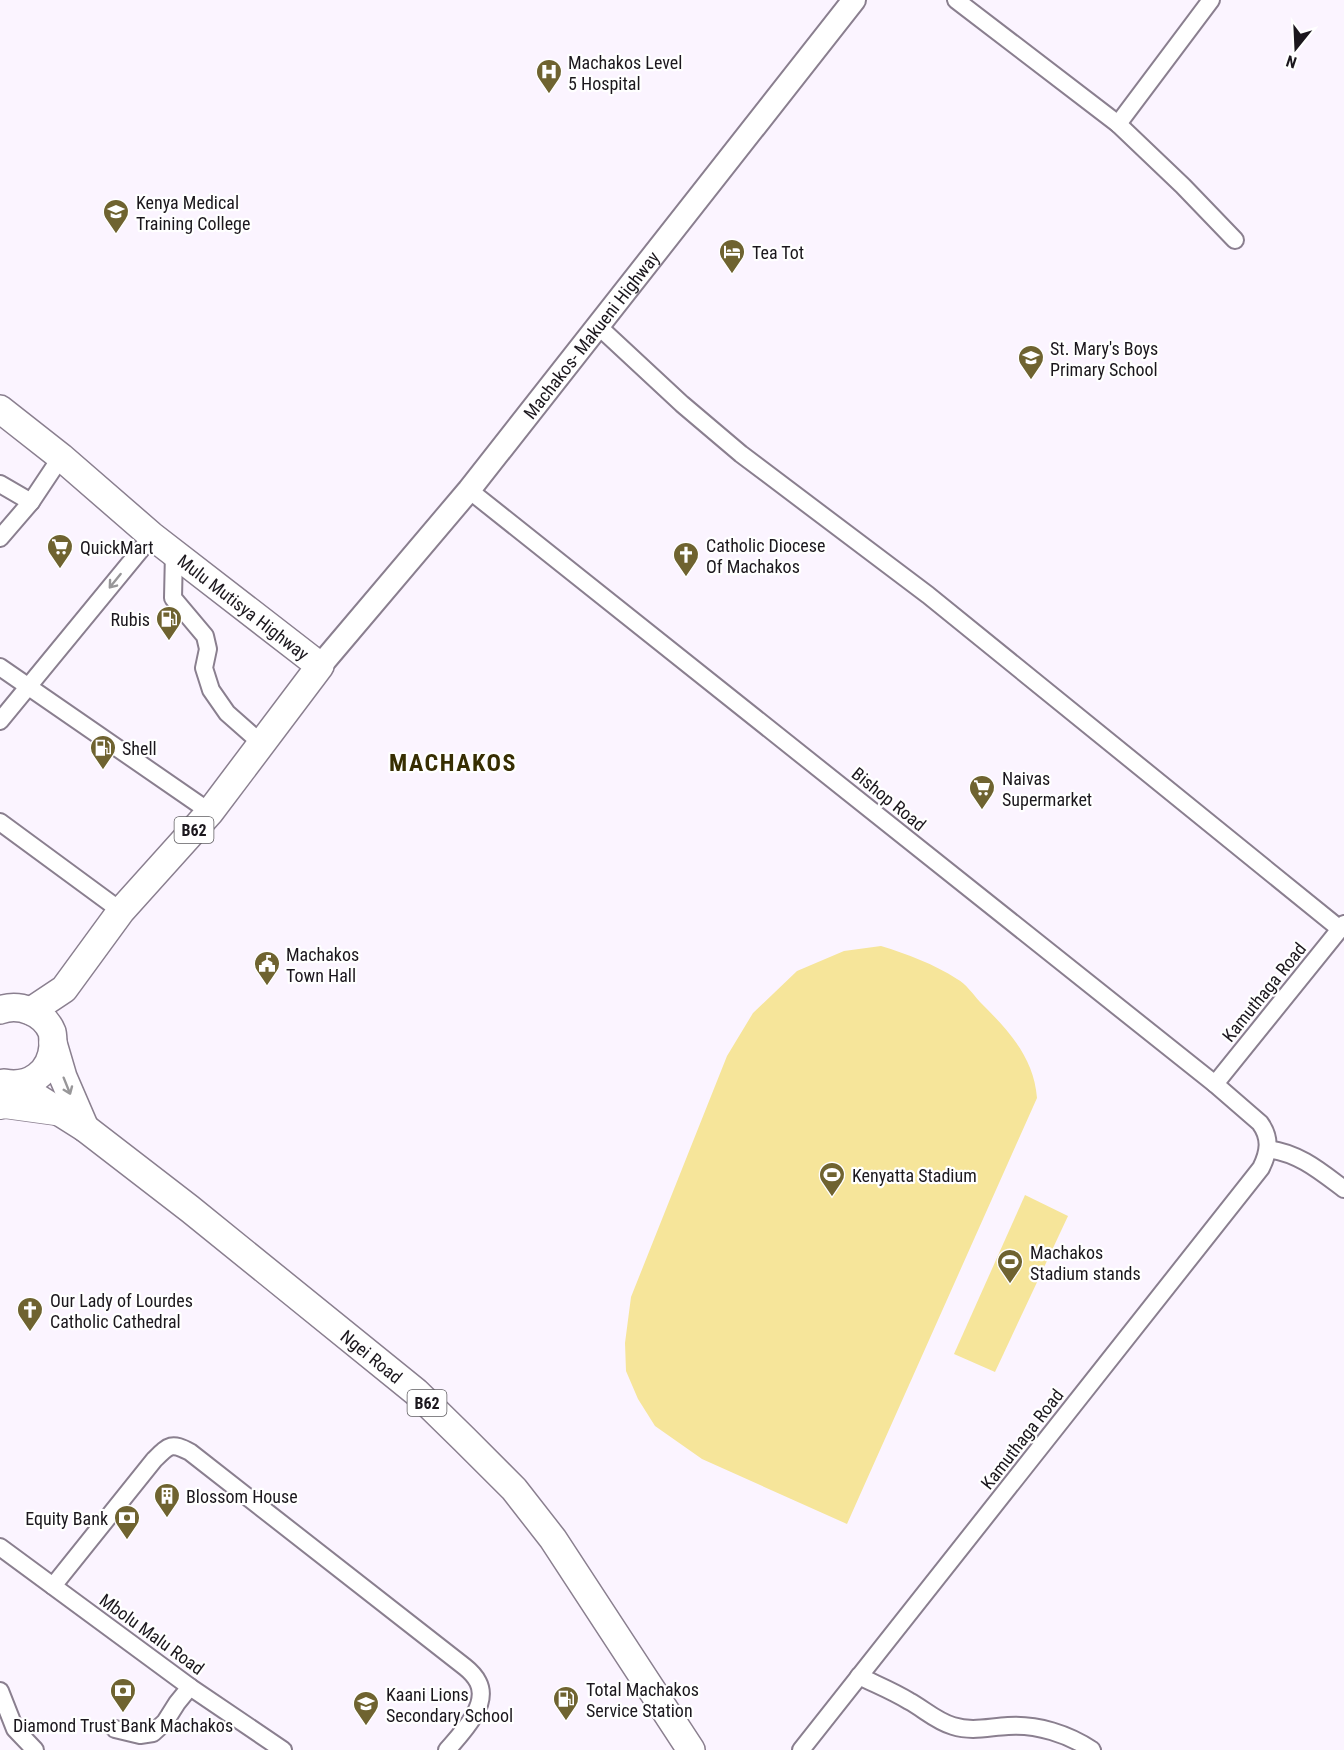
<svg xmlns="http://www.w3.org/2000/svg" width="1344" height="1750" viewBox="0 0 1344 1750" font-family="'Roboto Condensed',sans-serif">
  <style>
    .green { fill: #f6e59a }
    .lines { fill: none; stroke-linecap: round; stroke-linejoin: round }
    .minor-casing { stroke: #8a7f8f; stroke-width: 20 }
    .secondary-casing { stroke: #8a7f8f; stroke-width: 26 }
    .primary-casing { stroke: #8a7f8f; stroke-width: 28 }
    .trunk-casing { stroke: #8a7f8f; stroke-width: 30 }
    .minor { stroke: #fff; stroke-width: 16 }
    .secondary { stroke: #fff; stroke-width: 22 }
    .primary { stroke: #fff; stroke-width: 26 }
    .trunk { stroke: #fff; stroke-width: 27 }
    .oneway { stroke: #989799 }
    .labels { text-anchor: middle; dominant-baseline: central; stroke-width: 4.5; stroke-linejoin: round; paint-order: stroke }
    .shield { fill: #fff; stroke: #5f5d61; stroke-width: 1.5 }
    .shield-label { font-size: 16px; font-weight: bold; fill: #1b171d }
    .poi-label { font-size: 18px; fill: #1b171d; stroke: #fff; text-anchor: start }
    .street-label { font-size: 18px; fill: #1b171d; stroke: #fff }
    .district-label { font-size: 24px; font-weight: bold; letter-spacing: 1.5px; fill: #372e02; stroke: #fff }
  </style>
  <rect width="100%" height="100%" fill="#fbf4ff"/>
  <g class="green">
    <path d="M881,946C907,954 934,964 957,979C966,984 973,994 980,1002C1008,1030 1034,1057 1037,1098L847,1524L702,1459L655,1426L638,1399L626,1371L625,1343L631,1297L727,1056L753,1013L797,971L844,951Z"/>
    <polygon points="1025,1195 1068,1216 995,1372 954,1354"/>
  </g>
  <g class="lines">
    <defs>
      <g id="minor">
        <polyline points="956,0 1118,124 1183,186 1235,240"/>
        <polyline points="1118,124 1211,0"/>
        <polyline points="597,325 682,404 741,454 928,595 1340,929"/>
        <polyline points="0,484 31,502"/>
        <path d="M469,490L1215,1084L1260,1123C1271,1138 1269,1152 1261,1168L801,1750"/>
        <polyline points="0,538 31,502 61,457"/>
        <polyline points="174,552 173,598 205,636 208,649 204,668 211,690 227,713 261,743"/>
        <polyline points="0,667 210,812"/>
        <polyline points="0,721 152,536"/>
        <polyline points="0,822 121,911"/>
        <polyline points="1215,1084 1344,924"/>
        <path d="M1268,1149C1299,1153 1320,1171 1344,1189"/>
        <polyline points="0,1547 190,1687 283,1750"/>
        <path d="M53,1586L154,1460C169,1445 171,1442 190,1452L465,1667C470,1671 475,1676 478,1682C490,1705 461,1734 447,1750"/>
        <path d="M859,1676C875,1684 893,1691 909,1701C924,1709 936,1721 953,1726C972,1732 989,1727 1008,1726C1037,1724 1068,1734 1092,1750"/>
        <polyline points="0,1691 15,1729 35,1750"/>
        <polyline points="115,1729 140,1735 153,1733 165,1722 177,1703 190,1687"/>
      </g>
      <g id="secondary">
        <path id="s1" d="M320,666L469,490L854,0"/>
      </g>
      <polyline id="primary" points="0,1106 5,1105 63,1113"/>
      <g id="trunk">
        <path id="s2" d="M0,409L61,457L152,536L320,666L210,812L121,911L64,989L31,1011"/>
        <path d="M0,1010C19,1003 44,1012 52,1032C53,1036 53,1042 53,1046C51,1073 29,1088 4,1083"/>
        <polyline points="53,1043 63,1077 85,1128"/>
        <path id="s3" d="M17,1085L85,1128L190,1209L416,1392L465,1440L514,1489L553,1539L691,1750"/>
      </g>
    </defs>
    <use href="#minor" class="minor-casing"/>
    <use href="#secondary" class="secondary-casing"/>
    <use href="#primary" class="primary-casing"/>
    <use href="#trunk" class="trunk-casing"/>
    <use href="#minor" class="minor"/>
    <use href="#secondary" class="secondary"/>
    <use href="#primary" class="primary"/>
    <use href="#trunk" class="trunk"/>
  </g>
  <defs><path id="oneway-shaft" d="M-6 0H5M1.5-3L5.5 0L1.5 3" fill="none" stroke-width="1.6" stroke-linecap="round" stroke-linejoin="round" transform="scale(1.5)"/></defs>
  <g class="oneway">
    <use href="#oneway-shaft" transform="translate(115 581) rotate(129)"/>
    <use href="#oneway-shaft" transform="translate(67 1086) rotate(68)"/>
  </g>
  <defs>
    <symbol id="hospital-pin" viewBox="-11 -11 22 30"><path d="M0 17L-7.5 6A9.5 9.5 0 1 1 7.5 6Z" fill="#6f6330" stroke="#fff"/><path d="M-5-5h3v3.5h4V-5h3V5h-3V1.5h-4V5h-3Z" fill="#fff"/></symbol>
    <symbol id="university-pin" viewBox="-11 -11 22 30"><path d="M0 17L-7.5 6A9.5 9.5 0 1 1 7.5 6Z" fill="#6f6330" stroke="#fff"/><path d="M0-5L7-2L0 1L-7-2ZM-4 1L0 2.5L4 1V4Q0 6-4 4Z" fill="#fff"/></symbol>
    <symbol id="hotel-pin" viewBox="-11 -11 22 30"><path d="M0 17L-7.5 6A9.5 9.5 0 1 1 7.5 6Z" fill="#6f6330" stroke="#fff"/><path d="M-6-4.5h1.5V1H6V5H4.5V3h-9V5H-6ZM-4 0a1.8 1.8 0 1 1 3.6 0ZM.5 0V-2.5h3Q6-2.5 6 0Z" fill="#fff"/></symbol>
    <symbol id="school-pin" viewBox="-11 -11 22 30"><path d="M0 17L-7.5 6A9.5 9.5 0 1 1 7.5 6Z" fill="#6f6330" stroke="#fff"/><path d="M0-5L7-2L0 1L-7-2ZM-4 1L0 2.5L4 1V4Q0 6-4 4Z" fill="#fff"/></symbol>
    <symbol id="supermarket-pin" viewBox="-11 -11 22 30"><path d="M0 17L-7.5 6A9.5 9.5 0 1 1 7.5 6Z" fill="#6f6330" stroke="#fff"/><path d="M-6-5.5h2.5l.6 2H6L4.5 2H-2.5L-4.4-4H-6ZM-1.5 3.2a1.3 1.3 0 1 0 .1 0ZM3 3.2a1.3 1.3 0 1 0 .1 0Z" fill="#fff"/></symbol>
    <symbol id="church-pin" viewBox="-11 -11 22 30"><path d="M0 17L-7.5 6A9.5 9.5 0 1 1 7.5 6Z" fill="#6f6330" stroke="#fff"/><path d="M-1.2-6h2.4v3.5h3.3v2.4h-3.3V6h-2.4V-.1h-3.3v-2.4h3.3Z" fill="#fff"/></symbol>
    <symbol id="fuel-pin" viewBox="-11 -11 22 30"><path d="M0 17L-7.5 6A9.5 9.5 0 1 1 7.5 6Z" fill="#6f6330" stroke="#fff"/><path d="M-5.5-6h7V0h2V4h1.3V-2.5L3-4.5l.8-.8L6-3V5H2.5V1h-1V6h-7ZM-4.2-4.7v3.2H.2V-4.7Z" fill="#fff"/></symbol>
    <symbol id="civic-pin" viewBox="-11 -11 22 30"><path d="M0 17L-7.5 6A9.5 9.5 0 1 1 7.5 6Z" fill="#6f6330" stroke="#fff"/><path d="M-.6-6.5H3V-4.5H.6V-3L4-1V1h2V6H-6V1h2V-1L-.6-3ZM-1.2 2.5V6h2.4V2.5Z" fill="#fff"/></symbol>
    <symbol id="stadium-pin" viewBox="-11 -11 22 30"><path d="M0 17L-7.5 6A9.5 9.5 0 1 1 7.5 6Z" fill="#6f6330" stroke="#fff"/><path d="M0-5a6.5 5 0 1 0 0 10a6.5 5 0 1 0 0-10ZM-3.5-1.8h7v3.6h-7Z" fill="#fff"/></symbol>
    <symbol id="building-pin" viewBox="-11 -11 22 30"><path d="M0 17L-7.5 6A9.5 9.5 0 1 1 7.5 6Z" fill="#6f6330" stroke="#fff"/><path d="M-4-6H4V6H1V3H-1V6H-4ZM-2.5-4.3h1.7v1.8h-1.7ZM.8-4.3h1.7v1.8H.8ZM-2.5-1h1.7V.8h-1.7ZM.8-1h1.7V.8H.8Z" fill="#fff"/></symbol>
    <symbol id="bank-pin" viewBox="-11 -11 22 30"><path d="M0 17L-7.5 6A9.5 9.5 0 1 1 7.5 6Z" fill="#6f6330" stroke="#fff"/><path d="M-6-4H6V4H-6ZM0-2.3a2.3 2.3 0 1 0 0 4.6a2.3 2.3 0 1 0 0-4.6Z" fill="#fff"/></symbol>
  </defs>
  <g fill-rule="evenodd">
    <use href="#hospital-pin" x="534" y="57" width="30" height="40"/>
    <use href="#university-pin" x="101" y="197" width="30" height="40"/>
    <use href="#hotel-pin" x="717" y="237" width="30" height="40"/>
    <use href="#school-pin" x="1016" y="343" width="30" height="40"/>
    <use href="#supermarket-pin" x="45" y="532" width="30" height="40"/>
    <use href="#church-pin" x="671" y="540" width="30" height="40"/>
    <use href="#fuel-pin" x="154" y="604" width="30" height="40"/>
    <use href="#fuel-pin" x="88" y="733" width="30" height="40"/>
    <use href="#supermarket-pin" x="967" y="773" width="30" height="40"/>
    <use href="#civic-pin" x="252" y="949" width="30" height="40"/>
    <use href="#stadium-pin" x="817" y="1160" width="30" height="40"/>
    <use href="#stadium-pin" x="995" y="1247" width="30" height="40"/>
    <use href="#church-pin" x="15" y="1295" width="30" height="40"/>
    <use href="#building-pin" x="152" y="1481" width="30" height="40"/>
    <use href="#bank-pin" x="112" y="1503" width="30" height="40"/>
    <use href="#bank-pin" x="108" y="1676" width="30" height="40"/>
    <use href="#fuel-pin" x="551" y="1684" width="30" height="40"/>
    <use href="#school-pin" x="351" y="1689" width="30" height="40"/>
  </g>
  <g class="labels">
    <g class="shield">
      <rect x="174.5" y="817" width="39" height="26" rx="4.5"/>
      <rect x="407.5" y="1390" width="39" height="26" rx="4.5"/>
    </g>
    <g class="shield-label">
      <text x="194" y="830">B62</text>
      <text x="427" y="1403">B62</text>
    </g>
    <g class="poi-label">
      <text x="568" y="62">Machakos Level<tspan x="568" dy="21">5 Hospital</tspan></text>
      <text x="136" y="202">Kenya Medical<tspan x="136" dy="21">Training College</tspan></text>
      <text x="752" y="252">Tea Tot</text>
      <text x="1050" y="348">St. Mary's Boys<tspan x="1050" dy="21">Primary School</tspan></text>
      <text x="706" y="545">Catholic Diocese<tspan x="706" dy="21">Of Machakos</tspan></text>
      <text x="80" y="547">QuickMart</text>
      <text x="150" y="619" text-anchor="end">Rubis</text>
      <text x="122" y="748">Shell</text>
      <text x="1002" y="778">Naivas<tspan x="1002" dy="21">Supermarket</tspan></text>
      <text x="286" y="954">Machakos<tspan x="286" dy="21">Town Hall</tspan></text>
      <text x="852" y="1175">Kenyatta Stadium</text>
      <text x="1030" y="1252">Machakos<tspan x="1030" dy="21">Stadium stands</tspan></text>
      <text x="50" y="1300">Our Lady of Lourdes<tspan x="50" dy="21">Catholic Cathedral</tspan></text>
      <text x="186" y="1496">Blossom House</text>
      <text x="108" y="1518" text-anchor="end">Equity Bank</text>
      <text x="586" y="1689">Total Machakos<tspan x="586" dy="21">Service Station</tspan></text>
      <text x="386" y="1694">Kaani Lions<tspan x="386" dy="21">Secondary School</tspan></text>
      <text x="123" y="1725" text-anchor="middle">Diamond Trust Bank Machakos</text>
    </g>
    <g class="street-label">
      <text stroke="none"><textPath href="#s1" startOffset="428">Machakos- Makueni Highway</textPath></text>
      <text stroke="none"><textPath href="#s2" startOffset="314">Mulu Mutisya Highway</textPath></text>
      <text transform="translate(889 799) rotate(39)">Bishop Road</text>
      <text transform="translate(1264 992) rotate(-51)">Kamuthaga Road</text>
      <text stroke="none"><textPath href="#s3" startOffset="447">Ngei Road</textPath></text>
      <text transform="translate(1022 1439) rotate(-52)">Kamuthaga Road</text>
      <text transform="translate(152 1634) rotate(36)">Mbolu Malu Road</text>
    </g>
    <g class="district-label">
      <text x="453" y="763">MACHAKOS</text>
    </g>
  </g>
  <g transform="translate(1296 48) rotate(198)" stroke="#ffffff" stroke-width="4.5" paint-order="stroke">
  <path d="M0-4.5L10 22L0 15L-10 22Z" fill="#1b171d"/>
  <text y="-9" font-size="16" font-weight="bold" text-anchor="middle" fill="#1b171d">N</text>
  </g>
</svg>
